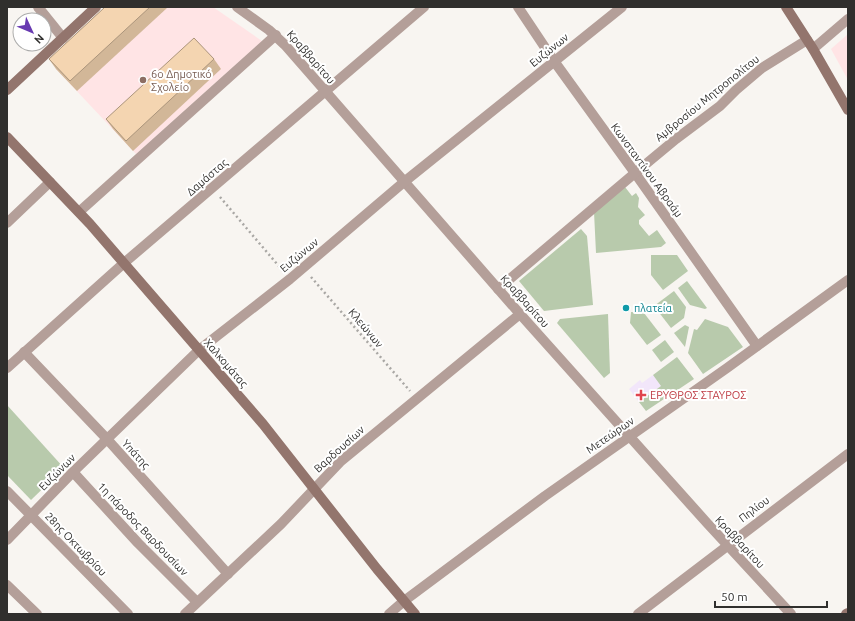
<svg xmlns="http://www.w3.org/2000/svg" width="855" height="621" viewBox="0 0 855 621" font-family="Ubuntu,sans-serif">
  <style>
    .education { fill: #ffe4e5 }
    .medical { fill: #f2e6fa }
    .green { fill: #b8caac }
    .lines { fill: none; stroke-linecap: round; stroke-linejoin: round }
    .path { stroke: #a9a7a4; stroke-width: 2.5; stroke-dasharray: 2 3; stroke-linecap: butt }
    .street { stroke: #b49f99; stroke-width: 10 }
    .secondary { stroke: #93756d; stroke-width: 10 }
    .wall { fill: #d2b798 }
    .building { fill: #f4d5b1; stroke: #ab957c }
    .education-dot { fill: #8d6e63; stroke: #fff; stroke-width: 1.5 }
    .culture-dot { fill: #0f9aa8; stroke: #fff; stroke-width: 1.5 }
    .health-dot { fill: #e0444e; stroke: #fff; stroke-width: 1.5 }
    .labels { text-anchor: middle; dominant-baseline: central; stroke-width: 4; stroke-linejoin: round; paint-order: stroke }
    .street-label { font-size: 11px; fill: #302f2d; stroke: #fff }
    .education-label { font-size: 11px; fill: #785e54; stroke: #fff; text-anchor: start }
    .culture-label { font-size: 11px; fill: #0d838f; stroke: #fff; text-anchor: start }
    .health-label { font-size: 11px; fill: #be3a42; stroke: #fff; text-anchor: start }
  </style>
  <rect width="100%" height="100%" fill="#f8f5f1"/>
  <g class="education">
    <polygon points="123,7 213,7 262,41 136,154 56,69"/>
    <polygon points="848,34 848,80 831,49"/>
  </g>
  <polygon class="medical" points="653,375 661,386 639,402 629,389 640,380 642,383"/>
  <g class="green">
    <polygon points="625,187 632,196 636,193 639,198 638,207 645,215 639,220 639,224 649,236 657,230 666,243 661,247 596,253 594,212"/>
    <polygon points="581,229 587,236 593,305 544,311 519,281"/>
    <polygon points="651,255 677,255 688,271 663,290 651,275"/>
    <polygon points="687,281 707,308 705,309 690,305 678,288"/>
    <polygon points="674,291 686,307 684,318 671,328 654,306"/>
    <polygon points="631,312 644,313 661,335 647,345 630,323"/>
    <polygon points="608,314 610,373 604,378 557,323 560,319"/>
    <polygon points="705,319 728,327 743,347 703,374 688,353 694,329 697,330"/>
    <polygon points="685,325 689,327 685,347 674,333"/>
    <polygon points="665,340 674,352 661,362 652,350"/>
    <polygon points="677,357 694,379 646,411 639,402 661,386 653,375"/>
    <polygon points="7,405 64,468 31,500 7,475"/>
  </g>
  <g class="lines">
    <g class="path">
      <polyline points="220,197 283,271"/>
      <polyline points="311,277 410,391"/>
    </g>
    <g class="street">
      <polyline points="38,7 63,38"/>
      <polyline points="237,7 269,30 285,45 520,314 707,523 791,614"/>
      <polyline points="518,7 554,61 635,173 757,346"/>
      <polyline points="813,49 848,19"/>
      <polyline points="79,212 276,35"/>
      <polyline points="7,223 50,182"/>
      <polyline points="498,289 635,173 676,139 720,106 736,90 762,68 807,40"/>
      <polyline points="24,352 107,439 228,574"/>
      <polyline points="7,368 124,263 424,7"/>
      <polyline points="73,472 138,543 197,602"/>
      <polyline points="7,491 128,614"/>
      <polyline points="7,540 73,472 199,350 290,279 404,182 622,7"/>
      <polyline points="7,585 37,614"/>
      <polyline points="185,614 281,524 340,462 520,314"/>
      <polyline points="389,614 404,601 545,496 727,368 848,280"/>
      <polyline points="638,614 848,454"/>
    </g>
    <g class="secondary">
      <polyline points="786,7 813,49 848,110"/>
      <polyline points="7,90 96,7"/>
      <polyline points="7,137 90,224 263,424 377,569 415,614"/>
      <polyline points="846,614 848,613"/>
    </g>
  </g>
  <g class="wall">
    <polygon points="105,7 167,8 77,91 56,69 49,59"/>
    <polygon points="214,59 221,69 133,151 113,129 106,119"/>
  </g>
  <g class="building">
    <polygon points="105,7 150,7 70,81 49,59"/>
    <polygon points="194,38 214,59 126,141 106,119"/>
  </g>
  <circle class="education-dot" cx="143" cy="80" r="4"/>
  <circle class="culture-dot" cx="626" cy="308" r="4"/>
  <path class="health-dot" d="M639 389h4v4h4v4h-4v4h-4v-4h-4v-4h4z"/>
  <g class="labels">
    <g class="street-label">
      <text transform="translate(549 50) rotate(-39)">Ευζώνων</text>
      <text transform="translate(311 57) rotate(49)">Κραββαρίτου</text>
      <text transform="translate(707 98) rotate(-39)">Αμβροσίου Μητροπολίτου</text>
      <text transform="translate(647 170) rotate(54)">Κωνσταντίνου Αβραάμ</text>
      <text transform="translate(207 177) rotate(-41)">Δαμάστας</text>
      <text transform="translate(299 255) rotate(-40)">Ευζώνων</text>
      <text transform="translate(525 301) rotate(48)">Κραββαρίτου</text>
      <text transform="translate(366 328) rotate(50)">Κλεώνων</text>
      <text transform="translate(226 363) rotate(49)">Χαλκομάτας</text>
      <text transform="translate(610 435) rotate(-35)">Μετεώρων</text>
      <text transform="translate(339 449) rotate(-42)">Βαρδουσίων</text>
      <text transform="translate(136 454) rotate(48)">Υπάτης</text>
      <text transform="translate(57 472) rotate(-45)">Ευζώνων</text>
      <text transform="translate(754 509) rotate(-37)">Πηλίου</text>
      <text transform="translate(143 529) rotate(46)">1η πάροδος Βαρδουσίων</text>
      <text transform="translate(740 542) rotate(47)">Κραββαρίτου</text>
      <text transform="translate(76 544) rotate(46)">28ης Οκτωβρίου</text>
    </g>
    <g class="education-label">
      <text x="151" y="74">6ο Δημοτικό<tspan x="151" dy="13">Σχολείο</tspan></text>
    </g>
    <g class="culture-label">
      <text x="634" y="308">πλατεία</text>
    </g>
    <g class="health-label">
      <text x="650" y="395">ΕΡΥΘΡΟΣ ΣΤΑΥΡΟΣ</text>
    </g>
  </g>
  <rect width="855" height="621" fill="none" stroke="#302f2d" stroke-width="16"/>
  <g transform="translate(32 32) rotate(134)"><circle r="19" fill="#ffffff" stroke="#acacab"/>
  <path d="M0-3L7 15L0 10L-7 15Z" fill="#683ab1"/>
  <text y="-6" font-size="11" font-weight="bold" text-anchor="middle" fill="#302f2d">N</text>
  </g>
  <path d="M715 601v6h112v-6" fill="none" stroke="#302f2d" stroke-width="2"/>
  <text x="721" y="601" font-size="12" fill="#302f2d" stroke="#ffffff" stroke-width="3" paint-order="stroke">50 m</text>
</svg>
